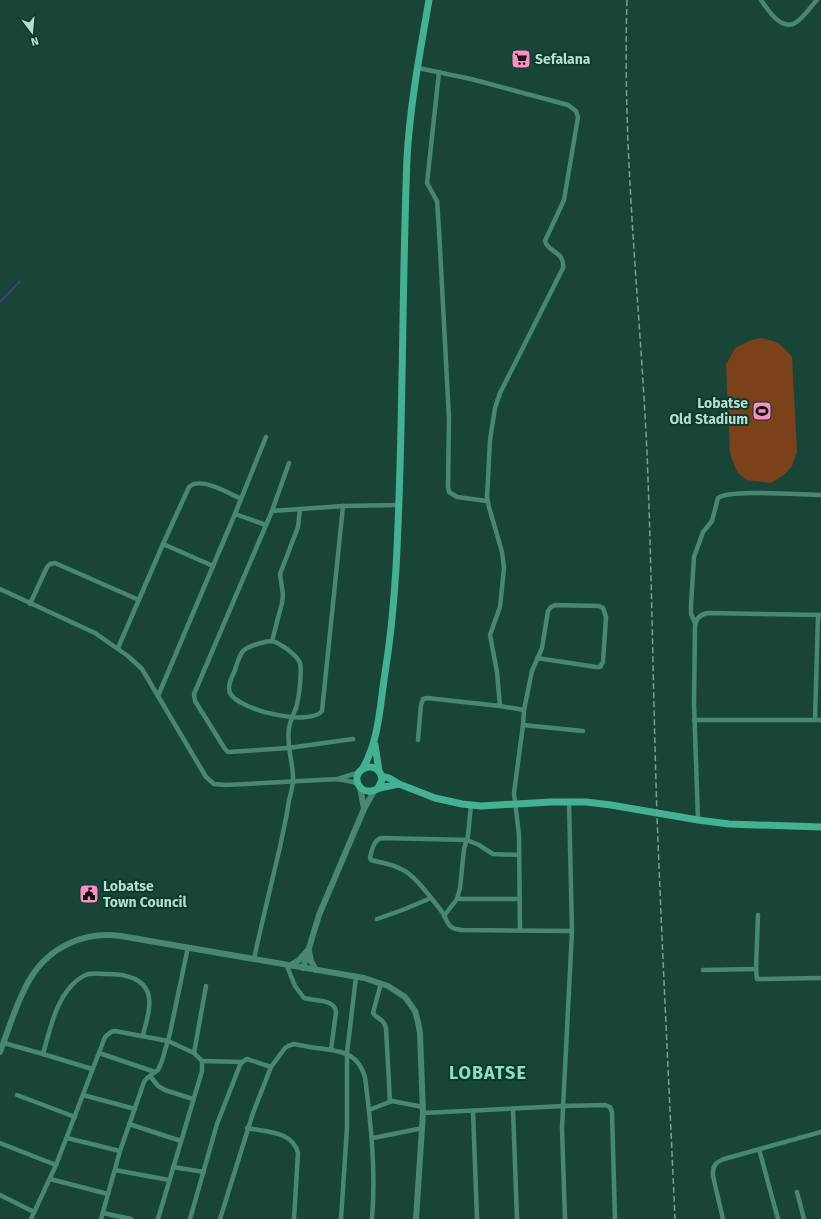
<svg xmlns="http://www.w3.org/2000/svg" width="821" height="1219" viewBox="0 0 821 1219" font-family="'Fira Sans',sans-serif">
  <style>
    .pitch { fill: #7a411b }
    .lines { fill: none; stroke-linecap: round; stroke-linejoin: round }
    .stream { stroke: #5537a1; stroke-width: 1.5 }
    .minor { stroke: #488774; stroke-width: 4.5 }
    .tertiary { stroke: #488774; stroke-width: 6 }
    .secondary { stroke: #44b193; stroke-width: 7 }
    .rail { stroke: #79a194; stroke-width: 1.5; stroke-dasharray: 6 3; stroke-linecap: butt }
    .labels { text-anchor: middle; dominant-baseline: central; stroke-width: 4; stroke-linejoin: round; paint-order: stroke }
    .poi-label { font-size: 14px; font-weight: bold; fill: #b7ddcf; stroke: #0c3a2e; text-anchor: start }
    .district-label { font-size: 18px; font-weight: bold; letter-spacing: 1px; fill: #8cdec3; stroke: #0c3a2e }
  </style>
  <rect width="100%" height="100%" fill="#194538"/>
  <path class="pitch" d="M760,338C776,340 782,345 792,357L797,452L792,466L784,475L771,483L747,480L739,474L735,467L730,453L726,365L735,348L749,341Z"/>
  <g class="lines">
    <polyline class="stream" points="0,302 20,281"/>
    <g class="minor">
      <path d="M761,0C767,9 781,31 795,23C803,19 810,7 817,0"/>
      <path d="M418,68L471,79L568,105L576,111L578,117L564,200L545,241C548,253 565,251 563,268L500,393L495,408L490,440L487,497L489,507L502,552L504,568L500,607L490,635L497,672L500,706"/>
      <polyline points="439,72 427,183 437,201 439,230 449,418 448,487 449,492 457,497 487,501"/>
      <polyline points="272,511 289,463"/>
      <polyline points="235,514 266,525"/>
      <polyline points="163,544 213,566"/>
      <polyline points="0,589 95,633 128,656 142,669 206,777 214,784 226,785 338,779 353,782 359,785"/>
      <polyline points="30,604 47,567 50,564 55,563 139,600"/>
      <path d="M695,623L691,614V605L694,557L703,532L712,521L718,498C730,489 803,495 821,495"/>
      <polyline points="272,641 282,603 283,595 280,574 298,527 300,509"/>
      <path d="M118,648L163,544L189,487C200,476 229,493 241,499"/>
      <polyline points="158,696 235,514 266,437"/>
      <polyline points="694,720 821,720"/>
      <polyline points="815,720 818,615"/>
      <polyline points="523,725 583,731"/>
      <polyline points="353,739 288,748 228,752 225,749 195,701 194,694 272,511 343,506 399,505"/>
      <polyline points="418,740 421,705 423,699 427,698 500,706 524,710"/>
      <polyline points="338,779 360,772"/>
      <path d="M698,820L694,703L695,628C695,620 699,615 707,613L821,615"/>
      <path d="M519,855L493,854L479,845L467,840L382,838C374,839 372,850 370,857L371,860C381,863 392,864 401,869C415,875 430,897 440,909C449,920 445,929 462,930L572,931"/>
      <polyline points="457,899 520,899"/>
      <polyline points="758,915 756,969 757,979 821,978"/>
      <polyline points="444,916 457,899 460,888 464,849 468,836 471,805"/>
      <polyline points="377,919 405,909 431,898"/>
      <polyline points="520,930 519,835 514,793 523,725 524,710 532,671 542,648 548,611 551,607 555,605 599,606 603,608 606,617 603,662 600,667 596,667 537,658"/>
      <path d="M254,959C262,922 271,885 280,847C283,832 287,816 289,800C291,794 292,788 293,782C294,764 286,747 289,728C290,721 293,715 296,708C299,698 302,673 300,663C297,655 280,643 272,641C266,641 248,646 243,651C239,656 237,664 235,670C232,677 227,685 230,693C238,710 310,727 322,711L343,506"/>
      <path d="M287,966L295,986L304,998C315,1001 335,999 336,1012L331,1050"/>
      <polyline points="703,970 756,969"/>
      <path d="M381,983L373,1013C377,1020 383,1017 386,1028L390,1102"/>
      <polyline points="4,1043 43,1054 92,1069"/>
      <polyline points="99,1053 155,1072"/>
      <polyline points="194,1053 206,986"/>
      <path d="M43,1054C50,1030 55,1002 73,984C77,980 83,976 88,974C94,973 101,974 107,974C122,974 142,976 148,993C152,1006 146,1023 143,1035"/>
      <polyline points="202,1061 242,1062"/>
      <polyline points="150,1076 158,1086 165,1090 193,1099"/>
      <polyline points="17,1095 75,1117"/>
      <polyline points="83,1095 135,1109"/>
      <polyline points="513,1109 517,1219"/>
      <polyline points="369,1110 392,1101 423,1107"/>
      <polyline points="473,1111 477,1219"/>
      <polyline points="423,1113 563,1106 605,1105 610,1107 612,1112 615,1219"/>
      <polyline points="129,1124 181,1141"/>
      <path d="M247,1128C266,1132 293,1131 298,1153L294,1219"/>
      <polyline points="67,1138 120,1151"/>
      <polyline points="373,1138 423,1128"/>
      <polyline points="0,1143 56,1165"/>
      <polyline points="759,1149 778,1219"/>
      <polyline points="173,1167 204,1172"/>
      <polyline points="115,1170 169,1180"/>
      <polyline points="50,1179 108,1194"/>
      <polyline points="797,1192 804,1219"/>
      <polyline points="0,1195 34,1212"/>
      <polyline points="103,1213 131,1219"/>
      <polyline points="31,1219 56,1165 105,1037 111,1032 115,1031 168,1041 194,1053 202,1061 202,1071 158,1219"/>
      <polyline points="101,1219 120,1151 144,1082 147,1078 158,1070 162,1061 170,1033 188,947"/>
      <polyline points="190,1219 217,1124 240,1065 242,1062 247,1059 271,1067"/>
      <path d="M220,1219L253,1113L271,1067L285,1048L288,1046L294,1044C304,1046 315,1048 325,1049C346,1052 358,1055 365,1077C371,1125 376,1171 372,1219"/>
      <polyline points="341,1219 347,1128 347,1053 356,977"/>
      <polyline points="565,1219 562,1128 572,931 569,801"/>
      <path d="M723,1219L713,1176C712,1166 716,1162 724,1159L821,1132"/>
    </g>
    <g class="tertiary">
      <polyline points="360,787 364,809"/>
      <polyline points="309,951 311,961 316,970"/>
      <polyline points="289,966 299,960 307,951"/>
      <polyline points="303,968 319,915 364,809 374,791"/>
      <path d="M0,1052C9,1029 17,1000 30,979C49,947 84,931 121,936L364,978L388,986L405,997L415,1011L418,1022L420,1033L423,1113L416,1219"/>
    </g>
    <g class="secondary">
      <polyline points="375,745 379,771"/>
      <path d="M363,768C379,740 380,705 385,673C396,605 398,535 400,467C403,364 403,261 407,158C410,105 420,52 429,0"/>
      <polyline points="382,776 389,778 399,784 435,798 462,804 481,806 551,802 586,802 611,805 698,820 729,824 821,827"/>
      <path d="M378,788L382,780C380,758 351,767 358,784C360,788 364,791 368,791C373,792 376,789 380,788C386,786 392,786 399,784"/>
    </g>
    <path class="rail" d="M627,0C622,151 640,302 647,453C652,574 653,694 657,815C662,949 669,1084 675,1219"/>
  </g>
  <defs>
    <symbol id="supermarket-square" viewBox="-11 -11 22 22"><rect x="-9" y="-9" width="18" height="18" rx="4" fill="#fc8fc2" stroke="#0c3a2e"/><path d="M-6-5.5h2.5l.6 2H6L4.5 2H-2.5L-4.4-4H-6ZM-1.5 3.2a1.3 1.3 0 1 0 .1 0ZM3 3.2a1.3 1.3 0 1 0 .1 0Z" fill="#111"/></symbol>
    <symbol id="stadium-square" viewBox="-11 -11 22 22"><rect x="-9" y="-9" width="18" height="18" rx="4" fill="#fc8fc2" stroke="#0c3a2e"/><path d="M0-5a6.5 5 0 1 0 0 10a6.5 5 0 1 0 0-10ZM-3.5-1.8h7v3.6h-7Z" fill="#111"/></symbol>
    <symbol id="civic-square" viewBox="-11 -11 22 22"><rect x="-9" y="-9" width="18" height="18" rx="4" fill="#fc8fc2" stroke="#0c3a2e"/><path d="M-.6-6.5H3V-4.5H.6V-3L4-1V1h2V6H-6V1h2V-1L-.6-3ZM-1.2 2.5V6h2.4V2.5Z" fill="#111"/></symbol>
  </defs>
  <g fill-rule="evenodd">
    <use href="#supermarket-square" x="510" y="48" width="22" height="22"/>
    <use href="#stadium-square" x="751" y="400" width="22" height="22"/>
    <use href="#civic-square" x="78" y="883" width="22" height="22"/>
  </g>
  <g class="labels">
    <g class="poi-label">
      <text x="535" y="59">Sefalana</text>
      <text x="748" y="403" text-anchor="end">Lobatse<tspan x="748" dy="16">Old Stadium</tspan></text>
      <text x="103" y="886">Lobatse<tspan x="103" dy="16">Town Council</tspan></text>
    </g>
    <g class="district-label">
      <text x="488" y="1073">LOBATSE</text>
    </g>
  </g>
  <g transform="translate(32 32) rotate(164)" stroke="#0c3a2e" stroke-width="3" paint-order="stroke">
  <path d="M0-3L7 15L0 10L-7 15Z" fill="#b7ddcf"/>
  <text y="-6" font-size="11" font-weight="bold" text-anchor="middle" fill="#b7ddcf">N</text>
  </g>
</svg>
